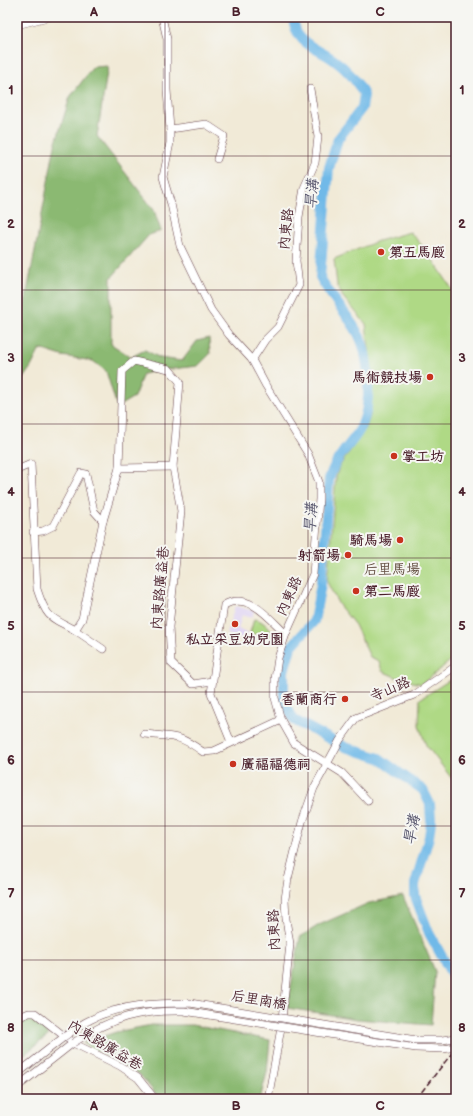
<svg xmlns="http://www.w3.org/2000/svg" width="473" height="1116" viewBox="0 0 473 1116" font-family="'Balsamiq Sans','LXGW WenKai TC',sans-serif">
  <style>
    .built { fill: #e0d4f4 }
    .green { fill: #afd985; stroke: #7c7c58 }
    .forest { fill: #8bb972; stroke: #6a6c4e }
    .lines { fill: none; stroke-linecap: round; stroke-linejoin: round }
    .river { stroke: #70b9e8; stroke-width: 10 }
    .minor-casing { stroke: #633d45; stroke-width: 8 }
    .minor { stroke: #fff; stroke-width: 7 }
    .rail { stroke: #4a1f2b; stroke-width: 1.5; stroke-dasharray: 6 3; stroke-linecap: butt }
    .minor-bridge-casing { stroke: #633d45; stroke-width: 8; stroke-linecap: butt }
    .minor-bridge { stroke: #fff; stroke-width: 7 }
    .grid { fill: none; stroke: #4a1f2b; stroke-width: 1; stroke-opacity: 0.55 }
    .poi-dot { fill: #c8321e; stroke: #f6f6f2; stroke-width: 1.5 }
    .labels { text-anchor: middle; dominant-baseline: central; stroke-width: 4; stroke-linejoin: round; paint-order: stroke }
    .street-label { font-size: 14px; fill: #4a1f2b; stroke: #f6f6f2 }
    .poi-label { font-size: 14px; font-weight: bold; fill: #4a1f2b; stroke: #f6f6f2; text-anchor: start }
    .park-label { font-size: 14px; fill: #634e42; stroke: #f6f6f2 }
    .water-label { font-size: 15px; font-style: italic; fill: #57556d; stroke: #f6f6f2 }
    .neatline { fill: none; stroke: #4a1f2b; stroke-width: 1.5 }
    .grid-label { font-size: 13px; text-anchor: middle; font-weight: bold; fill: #4a1f2b }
  </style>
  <rect width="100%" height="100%" fill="#f6f6f2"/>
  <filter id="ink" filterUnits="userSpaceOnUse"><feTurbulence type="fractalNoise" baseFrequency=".025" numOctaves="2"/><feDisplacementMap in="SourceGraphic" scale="8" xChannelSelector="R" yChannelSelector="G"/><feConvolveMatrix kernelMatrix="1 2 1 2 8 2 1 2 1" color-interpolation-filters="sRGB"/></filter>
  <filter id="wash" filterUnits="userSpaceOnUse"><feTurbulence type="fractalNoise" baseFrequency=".012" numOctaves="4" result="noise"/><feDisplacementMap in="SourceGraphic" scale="16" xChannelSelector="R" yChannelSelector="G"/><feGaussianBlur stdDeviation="0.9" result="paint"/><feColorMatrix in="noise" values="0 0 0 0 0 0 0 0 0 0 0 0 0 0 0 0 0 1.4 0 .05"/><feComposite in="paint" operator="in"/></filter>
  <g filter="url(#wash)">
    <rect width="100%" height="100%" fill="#f1ead7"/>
    <polygon class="built" points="235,606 254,611 252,618 242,615 238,629 249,633 247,640 226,634"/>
    <g class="green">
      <polygon points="410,232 427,251 456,295 456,656 422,684 400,679 382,671 379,661 370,657 355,625 339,605 327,582 336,477 339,467 366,428 370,416 373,382 366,324 343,297 337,285 334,259 378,241"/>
      <path d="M254,619C265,620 268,631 278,632L276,641L250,633Z"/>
      <polygon points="456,676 456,784 426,745 419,725 420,699"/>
    </g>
    <g class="forest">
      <polygon points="108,66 97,136 154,210 161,231 149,235 111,278 111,344 131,357 145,350 160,358 182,361 197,341 209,338 210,354 198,366 155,371 143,374 134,397 117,407 106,371 93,361 62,356 40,349 31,367 19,384 19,394 17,395 17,345 55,145 70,97 93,67"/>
      <polygon points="403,896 435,971 431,1025 357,1019 287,1008 300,937 319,925 369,903"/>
      <polygon points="29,1017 49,1035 17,1060 17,1022"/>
      <polygon points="151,1025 192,1025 270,1040 267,1072 260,1099 160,1099 140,1075 83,1043 116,1032"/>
    </g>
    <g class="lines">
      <path class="river" d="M293,17C295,44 315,47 334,60C347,69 357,81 364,95L362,108L338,139L329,168L320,277C330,296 345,311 356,330C370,352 372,401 362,425C358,435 350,443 343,452C337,460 332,469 329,479L321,584L314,621L291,647L284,671V701L294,720L345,747L379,758L423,790L430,804L431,821L429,837L415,884V896L429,933L456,982"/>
    </g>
  </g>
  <g filter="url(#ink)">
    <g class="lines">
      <defs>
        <g id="minor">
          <polyline points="162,17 167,39 167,90 170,129 170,143 163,177 171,204 180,246 211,310 229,335 252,360 266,386 308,454 319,482 319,499 313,574 286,634 278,658 275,679 275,698 281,720 294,743 342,773 368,801"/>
          <polyline points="17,25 48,17"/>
          <polyline points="170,129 206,124 224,136 217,159"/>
          <polyline points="252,360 265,340 278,327 299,285 296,261 299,217 304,188 315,163 318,137 310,89"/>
          <polyline points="119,468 173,467"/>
          <path d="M17,470L31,464L37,589C46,617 49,617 75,630L82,619L103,521L119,468L122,371L134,361L169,369L180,382L173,467L181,511L169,627L171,663L193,684L212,681"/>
          <polyline points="33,532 43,531 53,526 81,473 86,474 94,511 103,521"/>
          <polyline points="75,630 103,649"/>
          <path d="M144,734C173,737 179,734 203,752L214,751L281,720"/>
          <path d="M231,742L211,693L224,605C249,591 269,618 286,634"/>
          <polyline points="17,1018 29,1013 35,1013 73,1043 120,1066 138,1078 155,1099"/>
          <polyline points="17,1074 64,1037"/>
          <polyline points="17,1087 73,1043"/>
          <polyline points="268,1099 281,1028 290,944 286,919 285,899 288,879 302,822 314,788 340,740 356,718 414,695 456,666"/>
        </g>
      </defs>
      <use href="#minor" class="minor-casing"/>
      <use href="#minor" class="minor"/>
      <polyline class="rail" points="416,1099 456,1048"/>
      <defs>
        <g id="minor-bridge">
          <path d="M64,1037C72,1031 81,1024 90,1020C120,1004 157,1003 190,1003L416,1040H442L456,1038"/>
          <path d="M73,1043C112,1017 139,1010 184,1011L416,1048L443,1049L456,1047"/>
        </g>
      </defs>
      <use href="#minor-bridge" class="minor-bridge-casing"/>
      <use href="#minor-bridge" class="minor-bridge"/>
    </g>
  </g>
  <path class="grid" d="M165,17V1099M308,17V1099M17,156H456M17,290H456M17,424H456M17,558H456M17,692H456M17,826H456M17,960H456"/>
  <g class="poi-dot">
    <circle cx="381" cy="252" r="4"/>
    <circle cx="430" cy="377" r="4"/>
    <circle cx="394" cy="456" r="4"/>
    <circle cx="400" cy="540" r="4"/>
    <circle cx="348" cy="555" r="4"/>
    <circle cx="356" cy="591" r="4"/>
    <circle cx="235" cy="624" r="4"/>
    <circle cx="345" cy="699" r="4"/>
    <circle cx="233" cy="764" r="4"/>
  </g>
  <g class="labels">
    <g class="street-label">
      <text transform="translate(286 229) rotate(-84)">內東路</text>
      <text transform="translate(160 588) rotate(-85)">內東路廣益巷</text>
      <text transform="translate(289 596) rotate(-66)">內東路</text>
      <text transform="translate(390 689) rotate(-23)">寺山路</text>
      <text transform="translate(274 930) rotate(-93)">內東路</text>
      <text transform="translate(259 1000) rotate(10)">后里南橋</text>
      <text transform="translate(105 1045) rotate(31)">內東路廣益巷</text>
    </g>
    <g class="poi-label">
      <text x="389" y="252">第五馬廄</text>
      <text x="422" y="377" text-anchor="end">馬術競技場</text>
      <text x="402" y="456">掌工坊</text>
      <text x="392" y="540" text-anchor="end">騎馬場</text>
      <text x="340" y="555" text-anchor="end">射箭場</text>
      <text x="364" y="591">第二馬廄</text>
      <text x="235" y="639" text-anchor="middle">私立采豆幼兒園</text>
      <text x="337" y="699" text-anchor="end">香蘭商行</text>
      <text x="241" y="764">廣福福德祠</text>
    </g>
    <g class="park-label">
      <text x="392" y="569">后里馬場</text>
    </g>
    <g class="water-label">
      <text transform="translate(312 194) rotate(-85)">旱溝</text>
      <text transform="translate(311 518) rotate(-86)">旱溝</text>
      <text transform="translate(412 830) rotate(-79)">旱溝</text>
    </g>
  </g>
  <rect width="473" height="1116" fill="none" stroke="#f6f6f2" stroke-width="44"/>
  <rect x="22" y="22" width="429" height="1072" class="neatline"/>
  <g class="grid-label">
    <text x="94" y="16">A</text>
    <text x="236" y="16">B</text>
    <text x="380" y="16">C</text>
    <text x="11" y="94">1</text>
    <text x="462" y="94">1</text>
    <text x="11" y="228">2</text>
    <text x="462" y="228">2</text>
    <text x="11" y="362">3</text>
    <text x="462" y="362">3</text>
    <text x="11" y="496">4</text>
    <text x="462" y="496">4</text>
    <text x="11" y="630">5</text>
    <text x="462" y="630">5</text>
    <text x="11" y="764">6</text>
    <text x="462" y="764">6</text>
    <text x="11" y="898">7</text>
    <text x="462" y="898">7</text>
    <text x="11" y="1032">8</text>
    <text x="462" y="1032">8</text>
    <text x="94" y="1110">A</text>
    <text x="236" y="1110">B</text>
    <text x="380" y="1110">C</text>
  </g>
</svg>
